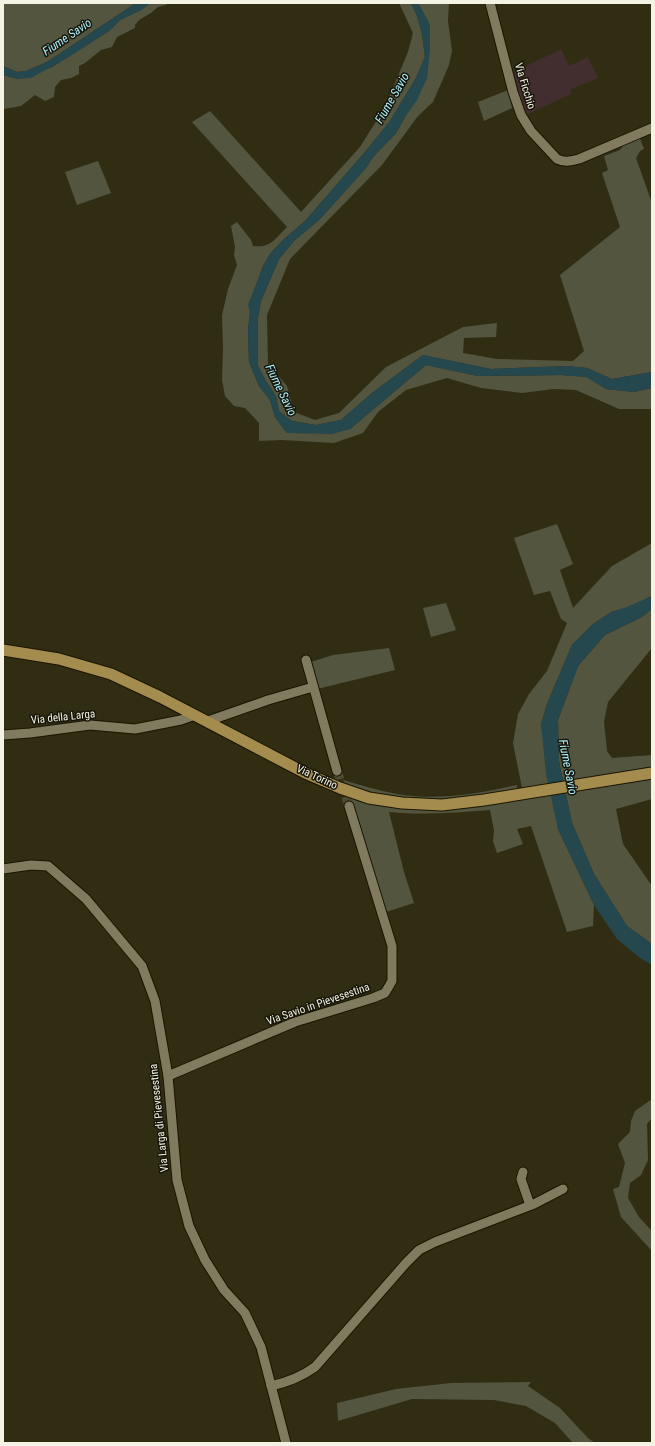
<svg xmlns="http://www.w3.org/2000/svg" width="655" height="1446" viewBox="0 0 655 1446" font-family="'Roboto Condensed',sans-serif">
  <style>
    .industrial { fill: #422e2f }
    .green { fill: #53553f }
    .water { fill: #25474e }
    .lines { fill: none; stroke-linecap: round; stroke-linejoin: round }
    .minor-tunnel { stroke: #4e4b32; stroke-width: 9; stroke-dasharray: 9 4.5; stroke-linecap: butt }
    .minor-casing { stroke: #191500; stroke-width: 11 }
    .major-casing { stroke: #191500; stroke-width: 13 }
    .minor { stroke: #807b5f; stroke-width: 9 }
    .major { stroke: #a48c4e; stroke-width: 11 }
    .labels { text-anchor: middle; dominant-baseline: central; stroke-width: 3; stroke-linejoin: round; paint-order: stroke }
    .street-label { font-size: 11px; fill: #f5f3e3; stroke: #17150a }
    .water-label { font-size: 12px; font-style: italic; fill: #abf0fe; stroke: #17150a }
  </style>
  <rect width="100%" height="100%" fill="#312d13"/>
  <polygon class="industrial" points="561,49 569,66 588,57 598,78 571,89 571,94 524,116 510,74"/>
  <g class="green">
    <polygon points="3,3 136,3 47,62 26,71 17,72 3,66"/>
    <polygon points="150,3 168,3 166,5 158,7 151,13 139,20 135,25 135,28 117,37 112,47 101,50 85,63 79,66 79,74 71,78 61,80 55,87 54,97 45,101 35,95 21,106 3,109 3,75 18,79 52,67 109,31 120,20 141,10"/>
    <path d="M399,3H411L417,16L422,34L425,57L416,78L390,121L365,152L305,221L283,240L270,254L263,266L249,305L250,312L248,329L249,362L259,386L270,400L275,417L287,433L350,429L426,365L478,376L561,375L587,377L606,389L634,392L652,388V409H619L576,390L554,389L522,393L481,388L447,378L406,390L378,412L363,433L334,443L282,440L259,441V423L245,408L234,406L225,396L222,380L223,349L222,315L228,289L237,265L234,255L235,247L231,226L237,222L251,240L253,246C271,248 275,239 287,227L192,122L210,111L301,212L360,147L385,107L408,52L413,33Z"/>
    <polygon points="418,3 449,3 448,21 452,51 449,65 433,102 418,116 382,165 290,259 267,315 268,364 287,386 294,412 315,420 339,413 386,367 463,327 497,323 496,337 464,338 463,353 497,359 573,361 584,351 560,275 620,227 602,173 608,170 604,156 620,150 626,142 639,136 644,149 640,151 636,158 652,203 652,372 612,379 587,368 567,366 491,369 423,355 372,393 341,420 316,425 292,421 279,411 276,396 266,381 258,366 258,318 261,301 279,259 294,241 319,220 366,168 373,157 396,133 427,78 430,25"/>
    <polygon points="508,90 512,108 484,121 478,102"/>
    <polygon points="98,161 111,193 77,205 65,172"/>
    <path d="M557,524L573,564L560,570L573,608L612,566L652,543V596L627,608L611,612L593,624L572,645L547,704L541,724L558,829L594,905L593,926L567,932L531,826L517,829L523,844L497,853L493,841L494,830L490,810C456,813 423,815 389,812L404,872L414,903L386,912L348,794L385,805L524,798L513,743L518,714L529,694L547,671L567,623L561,619L550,591L534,595L514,538Z"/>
    <polygon points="446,603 456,630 431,637 423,608"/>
    <polygon points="652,609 652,648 608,702 604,722 607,751 612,758 652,755 652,799 616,809 623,844 652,886 652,944 627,926 594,874 572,823 559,761 558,720 578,666 605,635 642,617"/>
    <polygon points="389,648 395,670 317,689 308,663 333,655"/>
    <path d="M343,780C361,785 379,791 397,794C438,801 478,794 517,785V790L439,801L384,797L345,785Z"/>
    <polygon points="652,1099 652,1118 647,1124 648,1160 641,1175 630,1183 628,1198 639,1217 652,1231 652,1251 621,1217 613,1189 619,1187 625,1163 618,1144 630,1132 631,1121 635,1111"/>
    <polygon points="531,1382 528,1386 560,1408 588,1438 595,1443 573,1443 555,1423 526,1406 494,1400 412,1399 338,1421 337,1403 396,1389 451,1383"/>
  </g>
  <g class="water">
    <polygon points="136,3 150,3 141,10 120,20 109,31 69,57 31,78 18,79 3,75 3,66 17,72 26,71 47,62"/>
    <polygon points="411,3 418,3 430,25 430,50 427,78 417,100 403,120 396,133 373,157 366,168 319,220 294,241 279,259 261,301 258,318 258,366 266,381 276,396 279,411 292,421 316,425 341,420 372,393 423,355 491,369 567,366 587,368 612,379 652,372 652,388 634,392 606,389 586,377 561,375 478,376 426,365 350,429 332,434 287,433 275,417 270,400 259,386 249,362 248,329 250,312 248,305 263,266 270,254 283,240 305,221 365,152 390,121 416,78 425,57 422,34 417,16"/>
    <polygon points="652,596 652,609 642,617 605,635 578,666 558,720 559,761 572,823 594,874 627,926 652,944 652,965 640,958 617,939 594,905 558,829 546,774 541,724 547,704 572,645 593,624 611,612 627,607"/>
  </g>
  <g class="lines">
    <polyline class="minor-tunnel" points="337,771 349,806"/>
    <defs>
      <g id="minor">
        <path d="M490,3L513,92L521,115L531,131L557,159C565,163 571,161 579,159L652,128"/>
        <polyline points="306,660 337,771"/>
        <polyline points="208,721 268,700 313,687"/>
        <polyline points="3,735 30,733 90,725 135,729 181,720 195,715"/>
        <polyline points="3,869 31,865 48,866 86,899 142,966 155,1001 168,1076 177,1180 189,1226 205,1260 224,1290 245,1313 261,1347 286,1443"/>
        <polyline points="168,1076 295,1022 373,998 385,993 392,981 392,946 349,806"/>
        <polyline points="523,1172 521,1179 530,1205"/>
        <path d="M271,1386C289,1382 301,1377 315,1367L406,1263L419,1250L435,1242L534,1204L563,1189"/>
      </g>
      <polyline id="major" points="3,650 59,659 111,674 160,697 305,773 340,788 369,798 402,803 442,805 484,800 652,773"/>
    </defs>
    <use href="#minor" class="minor-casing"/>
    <use href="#major" class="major-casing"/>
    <use href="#minor" class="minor"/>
    <use href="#major" class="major"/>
  </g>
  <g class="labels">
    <g class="street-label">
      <text transform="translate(525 86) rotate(73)">Via Ficchio</text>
      <text transform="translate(63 717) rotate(-6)">Via della Larga</text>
      <text transform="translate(317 777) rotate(25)">Via Torino</text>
      <text transform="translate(318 1004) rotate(-19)">Via Savio in Pievesestina</text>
      <text transform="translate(159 1118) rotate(-96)">Via Larga di Pievesestina</text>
    </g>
    <g class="water-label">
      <text transform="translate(67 37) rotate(-34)">Fiume Savio</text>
      <text transform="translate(392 98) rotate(-60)">Fiume Savio</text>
      <text transform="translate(281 390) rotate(64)">Fiume Savio</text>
      <text transform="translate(568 767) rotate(79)">Fiume Savio</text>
    </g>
  </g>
  <rect width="655" height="1446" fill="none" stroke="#f5f3e3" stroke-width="8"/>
</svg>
